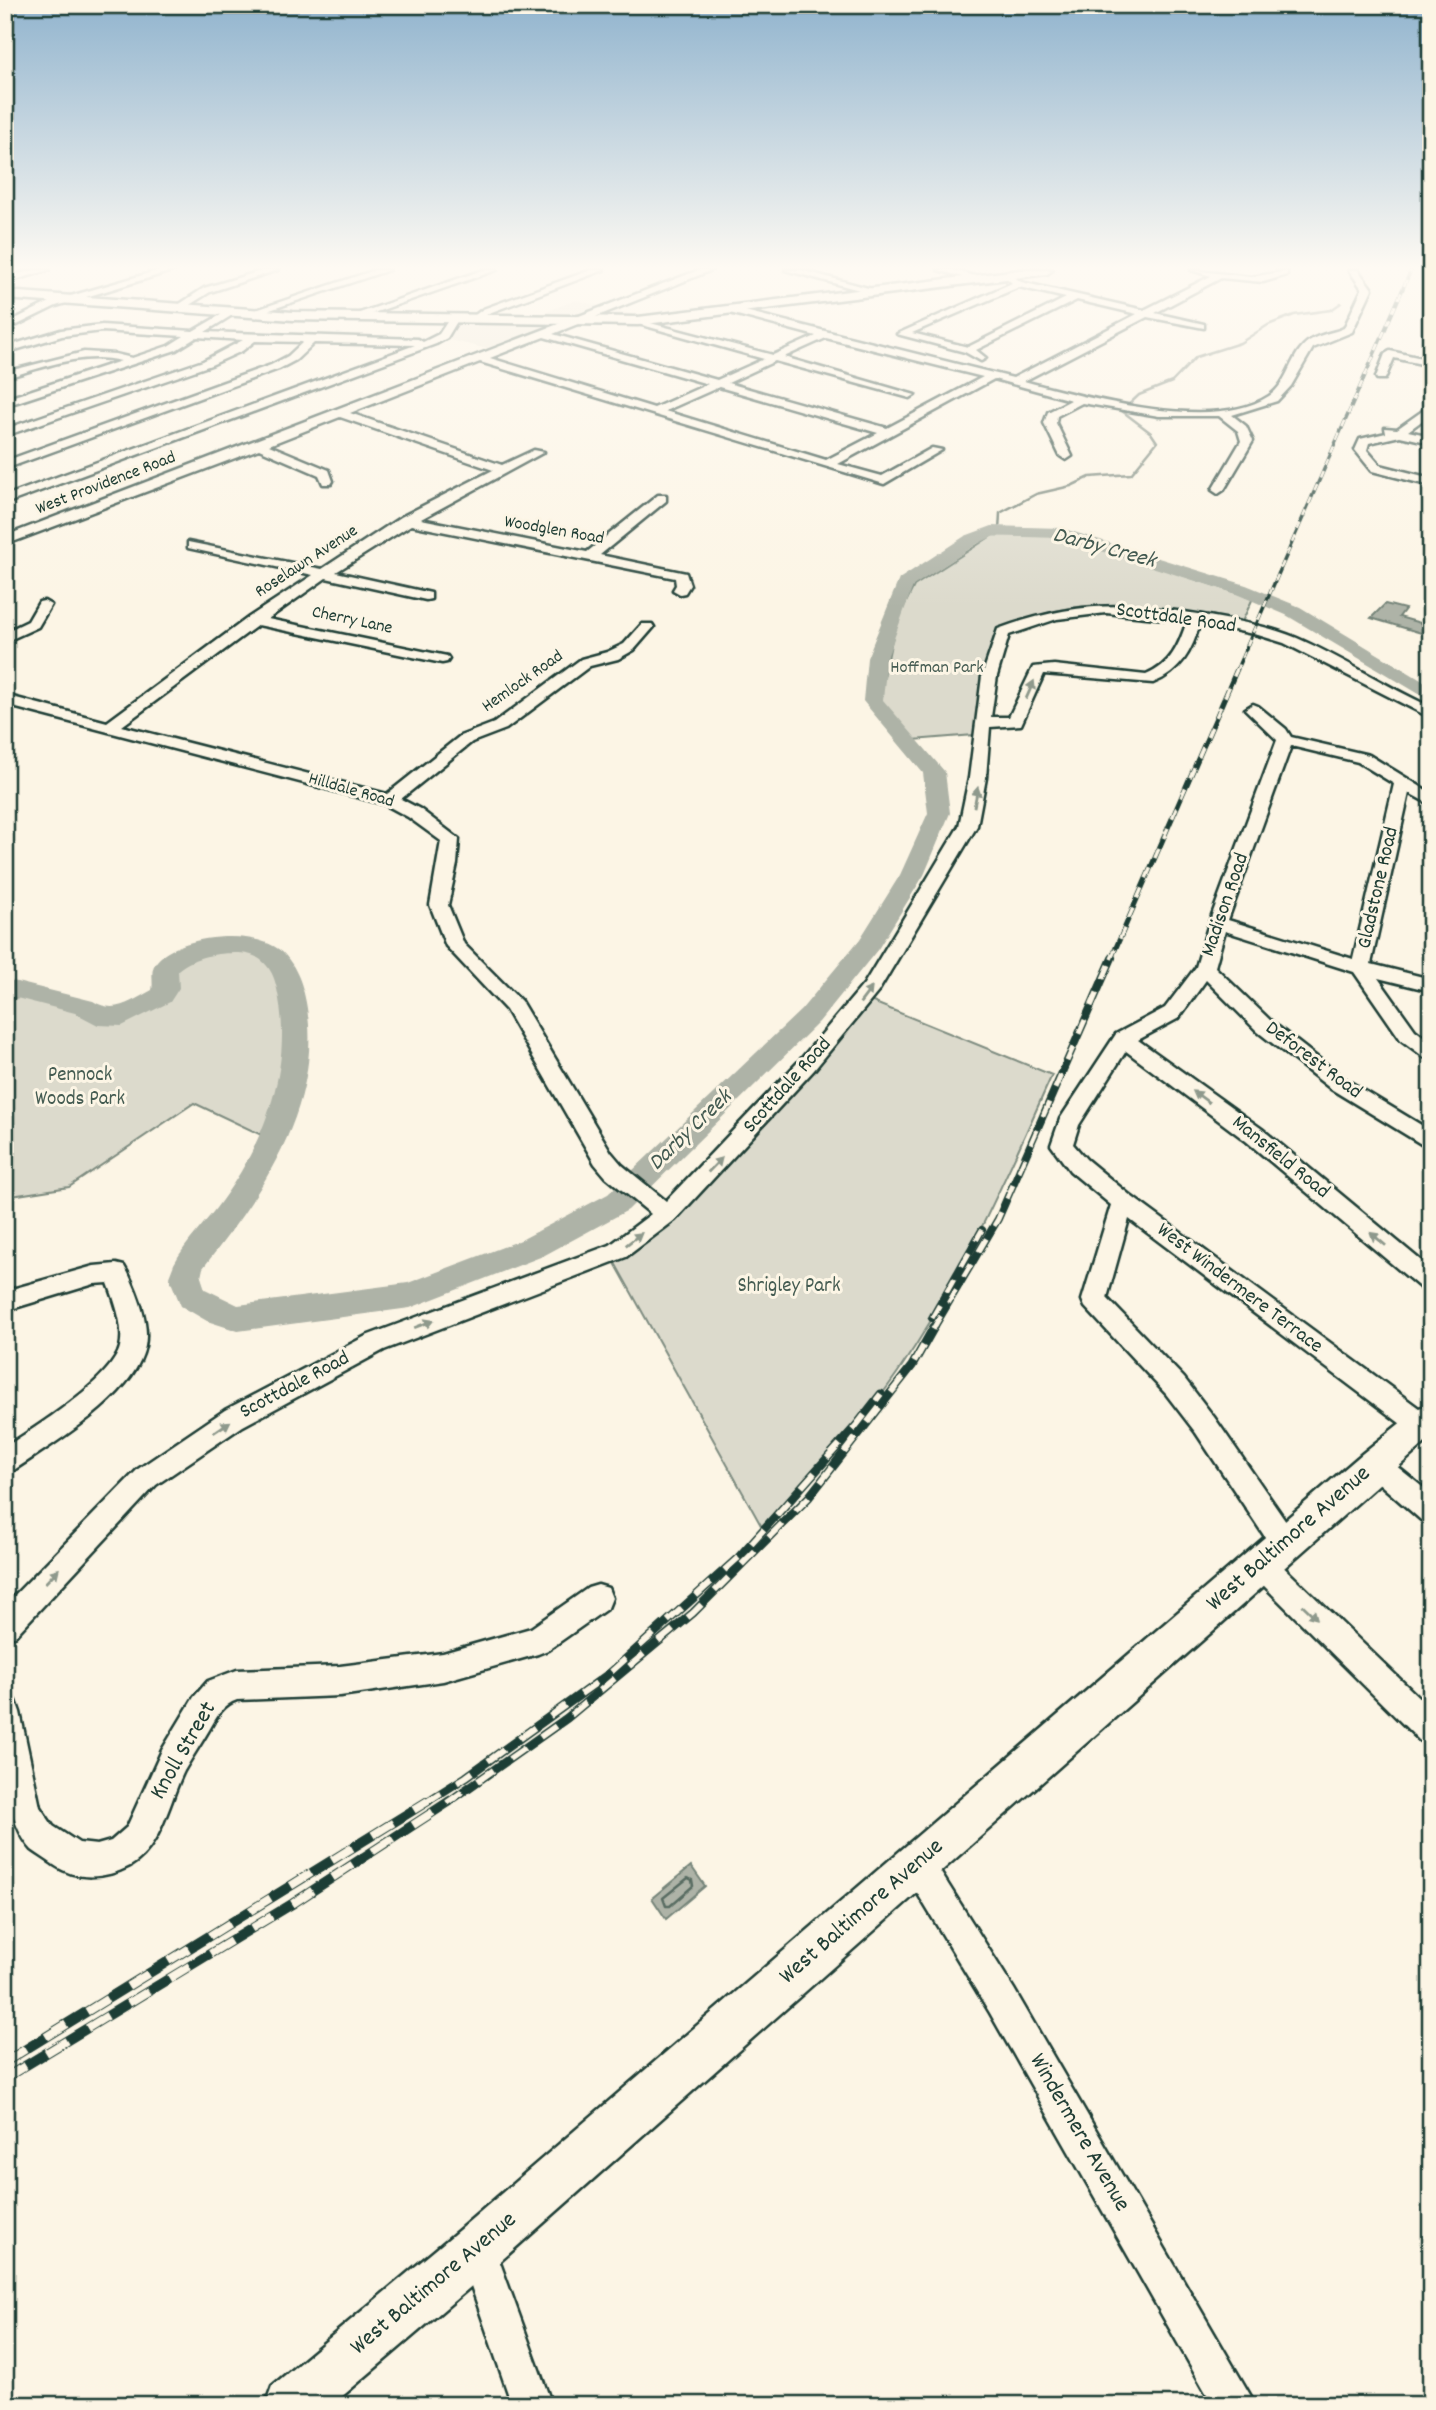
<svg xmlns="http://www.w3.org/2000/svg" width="1436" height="2410" viewBox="0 0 1436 2410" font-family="Dekko,sans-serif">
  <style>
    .built { fill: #ece7d8 }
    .green { fill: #dcdacc; stroke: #7e8c80; stroke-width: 2 }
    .water { fill: #aeb3a7; stroke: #758479; stroke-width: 2 }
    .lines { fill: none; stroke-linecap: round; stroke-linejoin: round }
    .shore { stroke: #586c62; stroke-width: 2.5 }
    .stream { stroke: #758479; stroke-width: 2.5 }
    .river { fill: #aeb3a7; fill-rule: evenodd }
    .minor-casing { stroke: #1f3d34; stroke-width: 5 }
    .major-casing { stroke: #1f3d34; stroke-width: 5 }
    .minor { fill: #fcf5e5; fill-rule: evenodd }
    .major { fill: #fcf5e5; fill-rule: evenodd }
    .rail-far4-casing { stroke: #1f3d34; stroke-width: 3.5 }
    .rail-far3-casing { stroke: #1f3d34; stroke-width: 5 }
    .rail-far2-casing { stroke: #1f3d34; stroke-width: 8 }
    .rail-far1-casing { stroke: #1f3d34; stroke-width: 9 }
    .rail-casing { stroke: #1f3d34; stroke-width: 10 }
    .rail-far4 { stroke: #fcf5e5; stroke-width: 2.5; stroke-dasharray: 7; stroke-linecap: butt }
    .rail-far3 { stroke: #fcf5e5; stroke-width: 3.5; stroke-dasharray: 11; stroke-linecap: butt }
    .rail-far2 { stroke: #fcf5e5; stroke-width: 5; stroke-dasharray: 15; stroke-linecap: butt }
    .rail-far1 { stroke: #fcf5e5; stroke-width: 6; stroke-dasharray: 19; stroke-linecap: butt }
    .rail { stroke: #fcf5e5; stroke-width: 8; stroke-dasharray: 24; stroke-linecap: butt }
    .oneway { fill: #8e998c }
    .labels { text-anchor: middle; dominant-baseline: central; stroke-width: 6; stroke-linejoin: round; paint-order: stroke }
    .far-street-label { font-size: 18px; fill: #1f3d34; stroke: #fcf5e5 }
    .far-park-label { font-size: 18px; fill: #455c52; stroke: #fcf5e5 }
    .street-label { font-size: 21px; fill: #1f3d34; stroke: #fcf5e5 }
    .park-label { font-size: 21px; fill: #455c52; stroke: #fcf5e5 }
    .water-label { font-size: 23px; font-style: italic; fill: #435a51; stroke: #fcf5e5 }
    .near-street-label { font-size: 24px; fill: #1f3d34; stroke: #fcf5e5 }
  </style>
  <rect width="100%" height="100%" fill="#fcf5e5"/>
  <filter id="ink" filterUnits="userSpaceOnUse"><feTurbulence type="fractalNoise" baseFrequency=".0143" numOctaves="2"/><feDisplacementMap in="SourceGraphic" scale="14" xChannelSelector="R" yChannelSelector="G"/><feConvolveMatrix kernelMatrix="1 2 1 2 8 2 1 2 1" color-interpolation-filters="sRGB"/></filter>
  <g filter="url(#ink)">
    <polygon class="built" points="576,300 642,317 636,319 594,317 496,351 445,339 451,335 460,320 525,320"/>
    <g class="green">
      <path d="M993,535L1062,536L1253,598L1241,624C1182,612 1120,597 1060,610C1037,614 1016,626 995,635L974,735L913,740L879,701L895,625L914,586Z"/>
      <path d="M228,944C269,946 283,957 292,996C305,1047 287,1092 272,1140L194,1103L69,1187L5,1197V999L33,995L84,1007L98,1016L122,1017L161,996L166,987L165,968L176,957Z"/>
      <path d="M863,998L1052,1075C1006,1177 962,1279 898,1372C859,1429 808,1477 763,1529L610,1254L618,1251Z"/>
    </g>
    <g class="water">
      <polygon points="1385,604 1405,609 1399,617 1431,626 1431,636 1371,618"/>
      <polygon points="691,1866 705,1886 666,1919 652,1898"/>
    </g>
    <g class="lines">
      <polygon class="shore" points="688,1878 692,1880 693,1886 670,1906 666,1906 663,1898"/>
      <polyline class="stream" points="999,531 1000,513 1036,494 1071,486 1090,477 1131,474 1157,442 1151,433 1122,411 1139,395 1172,382 1196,357 1240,343 1268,325 1294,315 1331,310 1341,303"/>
      <path class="river" d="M992,526L1061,528L1246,585L1300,607L1431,686V701L1286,615L1234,593L1060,538L994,536L977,544L913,586L887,658L883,700L945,772L950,813L924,875L878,949L819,1022L628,1210L543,1256L410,1308L238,1331L207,1321L181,1306L169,1277L174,1264C186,1241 207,1222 222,1200C266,1140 294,1063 277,989C273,968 261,953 238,953C216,953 195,956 178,970L179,988L170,1002L122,1026L98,1025L75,1013L5,995V979L93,1001C115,1015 131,1001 152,990C154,982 150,971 155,964C175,934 262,926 286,956C302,975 307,1001 309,1025C315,1118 257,1199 203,1268L201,1277L205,1289L238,1305L408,1283L521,1240L608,1194L801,1010L860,939L900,875L928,813L923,773L863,701L867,658L899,579L965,536Z"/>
      <defs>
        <g id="minor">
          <polygon points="34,270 49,270 5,283 5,277"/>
          <polygon points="160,270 175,270 56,306 5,331 5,324 50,302"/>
          <polygon points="264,270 278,270 210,292 180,311 172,309 204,288"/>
          <polygon points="375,270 389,270 255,315 247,313"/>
          <polygon points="483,270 497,270 356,319 348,317"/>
          <polygon points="591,270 604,270 489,313 479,320 471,318 483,309"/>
          <path d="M699,270H712L553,334L717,380L764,359L635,323V319L773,355L816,336L726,312V308L729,307L1013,378L1137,314L1077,300L976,350L986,358L981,361L965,352L897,334L1012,283L1003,275L1008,272L1021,282L1144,310L1211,276L1191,270L1251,277L1287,271V275L1263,282L1221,278L1155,313L1204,324V328L1147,317L1024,381C1084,397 1213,433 1269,396C1289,383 1290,354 1309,341C1319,334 1333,333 1344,328L1362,289L1349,270H1358L1372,289L1352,332L1313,348L1291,386L1277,401L1232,415L1246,426L1253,441L1224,490L1218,494L1212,490L1241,441L1238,431L1219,416H1159L1082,403L1057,416L1056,423L1072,456L1066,460L1060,456L1044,423L1048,412L1071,400L994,379L838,464L882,476L932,448L942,450L884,484L480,362L350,413L502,465L534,450L544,452L421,519L587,552L658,495H666V501L600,555L686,573L690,585L685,593L680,594L673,590L676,585L675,578L665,576L411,525L336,572L431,593V599L426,600L326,578L268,619L442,655L447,656L449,659L447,662L442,663L258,625L122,726L387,794L460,736L494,723L581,659L607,652L624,644L642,624H652L654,627L634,650L618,659L590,666L506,729L472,742L401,799L420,809L459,839L457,864L448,905L464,944L521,1001L611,1152L622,1165L666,1201L800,1060L864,984L959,826L969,778L982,676L998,629C1077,600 1132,602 1214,617C1242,622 1271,627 1297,638C1343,658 1385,686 1431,707V718L1284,643L1258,635L1200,623C1192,651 1181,672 1153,683L1044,674L1021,725L990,727L986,778L977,826L878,992L814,1070L675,1220L626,1257L384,1350L243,1426L156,1485L15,1636L5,1640V1605L138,1469L225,1410L366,1336L610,1245L651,1214L606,1177L595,1164L506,1010L446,946L430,905L441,841L408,817L384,804L5,705V695L107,722L249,617L313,575L188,548V542L322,569L401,517L493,470L340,417L269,445L329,470L333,481L331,484H323L319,475L259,449L5,545V536ZM1019,287L1066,298L968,347L912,333ZM544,337L708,384L654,408L490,358ZM826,338L983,377L887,428L728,383L775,361L910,398L915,395L784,357ZM719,387L878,433L826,460L665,411ZM1106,613L1187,621C1179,645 1171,665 1146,675L1054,665L1033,667L1009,717H991L997,676L1009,635L1057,619Z"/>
          <polygon points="785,270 801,270 883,292 878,295"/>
          <polygon points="938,270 954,270 985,279 980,282"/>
          <path d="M231,309L236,312L234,314L205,332L418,339L423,342L439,334L451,316L459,318L447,338L436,344L5,504V496L415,345L314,343L296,360L279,369L5,469V461L271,365L288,356L303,342L255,341L242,351L211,365L5,436V429L203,361L243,340L197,337L176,350L5,406V399L121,361C81,351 43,368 5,378V372L84,352L115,354L132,358L168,346L184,336L102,331L62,336L5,353V347L61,330L102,325L193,331Z"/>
          <polygon points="1390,351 1431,360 1431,366 1394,358 1385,379 1377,379 1376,377 1385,354"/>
          <polygon points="1431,405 1431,414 1408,431 1431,436 1431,443 1400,436 1369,443 1367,450 1380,465 1431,478 1431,486 1372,471 1355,450 1360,439 1386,433 1385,428 1397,429"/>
          <polygon points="44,601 51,605 38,627 5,642 5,632 28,621 39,602"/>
          <path d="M1253,704L1258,706L1286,729L1291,737L1369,755L1431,793V805L1409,793L1371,964L1431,979V991L1378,978L1415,1030L1431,1042V1059L1424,1057L1401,1040L1354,972L1225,931L1215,967L1272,1022L1345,1079L1431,1131V1150L1331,1089L1258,1032L1206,980L1179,1018L1138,1040L1262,1129L1431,1269V1292L1423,1290L1246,1141L1126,1051L1079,1125L1073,1144L1086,1159L1131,1196L1431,1417V1433L1422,1436L1413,1433L1129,1219L1107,1298L1184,1378L1214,1417L1295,1534L1299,1543L1295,1552L1285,1556L1275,1552L1196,1433L1166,1394L1085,1307L1082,1300L1111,1205L1070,1171L1051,1145L1060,1119L1116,1034L1165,1008L1196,967L1209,923L1277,740L1245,709ZM1291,746L1358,762L1394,784L1353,959L1228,920Z"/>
          <path d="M116,1264L124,1266L128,1273C137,1292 150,1324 145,1346C135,1396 54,1443 14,1470L5,1474V1447C33,1429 112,1380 120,1347C125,1329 115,1301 108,1283L94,1284L5,1311V1291L94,1266Z"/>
          <polygon points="1375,1452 1384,1456 1431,1494 1431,1523 1421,1520 1366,1472 1362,1464 1366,1456"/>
          <polygon points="1261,1551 1271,1555 1431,1709 1431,1745 1420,1741 1251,1573 1247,1564 1251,1555"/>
          <path d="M598,1585L608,1588L612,1598L608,1608L548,1650L538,1654L443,1681L340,1696L237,1700C223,1704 216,1718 209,1730C201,1744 192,1757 184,1771C169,1801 161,1849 130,1866C105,1879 77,1881 54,1865C47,1860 39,1855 32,1850C0,1815 5,1744 5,1697L16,1701L20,1712L40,1807L53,1826L79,1843L97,1845L111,1841L127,1827L162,1750L194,1697L208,1681L237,1670L340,1666L443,1653L531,1628L588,1588Z"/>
          <polygon points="918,1849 929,1854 1014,1989 1256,2405 1213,2405 990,2013 907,1876 902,1865 907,1854"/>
          <polygon points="477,2229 490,2235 552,2405 512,2405 458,2248 464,2235"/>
        </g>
        <g id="major">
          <polygon points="1019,270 1053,270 1047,274 638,325 293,320 5,299 5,291 293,312 638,317"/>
          <polygon points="1431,1404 1431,1438 495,2266 332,2405 265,2405 272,2386 459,2230 1363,1453 1419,1408"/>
        </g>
      </defs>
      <use href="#minor" class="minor-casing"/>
      <use href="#major" class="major-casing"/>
      <use href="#minor" class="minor"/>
      <use href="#major" class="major"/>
      <defs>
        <polyline id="rail-far4" points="1236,671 1411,270"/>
        <polyline id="rail-far3" points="1111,959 1237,669"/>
        <g id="rail-far2">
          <polyline points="932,1318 982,1230"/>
          <polyline points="933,1329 998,1219 1112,958"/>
        </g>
        <g id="rail-far1">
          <polyline points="425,1803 466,1777 610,1673 739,1557 856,1426 881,1394"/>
          <polyline points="447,1803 567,1718 693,1613 809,1497 912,1366 934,1327"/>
        </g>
        <g id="rail">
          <polyline points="5,2062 428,1801"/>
          <polyline points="5,2078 292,1904 450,1801"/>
        </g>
      </defs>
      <use href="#rail-far4" class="rail-far4-casing"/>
      <use href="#rail-far3" class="rail-far3-casing"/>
      <use href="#rail-far2" class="rail-far2-casing"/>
      <use href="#rail-far1" class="rail-far1-casing"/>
      <use href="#rail" class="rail-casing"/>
      <use href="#rail-far4" class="rail-far4"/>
      <use href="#rail-far3" class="rail-far3"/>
      <use href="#rail-far2" class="rail-far2"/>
      <use href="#rail-far1" class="rail-far1"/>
      <use href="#rail" class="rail"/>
    </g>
    <defs><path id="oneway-solid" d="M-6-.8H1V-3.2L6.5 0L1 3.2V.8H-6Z" transform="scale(1.75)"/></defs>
    <g class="oneway">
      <use href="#oneway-solid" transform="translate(1030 690) rotate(-66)"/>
      <use href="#oneway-solid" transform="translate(976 797) rotate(-79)"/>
      <use href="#oneway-solid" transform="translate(866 995) rotate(-53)"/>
      <use href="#oneway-solid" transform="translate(1201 1097) rotate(-144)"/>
      <use href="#oneway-solid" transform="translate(715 1165) rotate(-46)"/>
      <use href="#oneway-solid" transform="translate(634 1239) rotate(-38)"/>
      <use href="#oneway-solid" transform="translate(1378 1239) rotate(-140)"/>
      <use href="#oneway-solid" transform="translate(424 1324) rotate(-21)"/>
      <use href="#oneway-solid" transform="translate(222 1427) rotate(-34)"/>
      <use href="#oneway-solid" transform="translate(52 1576) rotate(-46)"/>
      <use href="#oneway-solid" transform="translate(1310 1612) rotate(44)"/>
    </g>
  </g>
  <linearGradient id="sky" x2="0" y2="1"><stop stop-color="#91b4ce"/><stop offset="0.44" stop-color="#fefaf3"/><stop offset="1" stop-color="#fefaf3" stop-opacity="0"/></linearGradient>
  <rect width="1436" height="607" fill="url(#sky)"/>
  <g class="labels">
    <g class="far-street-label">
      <text transform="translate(106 484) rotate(-21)">West Providence Road</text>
      <text transform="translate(554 531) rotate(10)">Woodglen Road</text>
      <text transform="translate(307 562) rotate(-33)">Roselawn Avenue</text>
      <text transform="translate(352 621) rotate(12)">Cherry Lane</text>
      <text transform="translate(523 682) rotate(-35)">Hemlock Road</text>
      <text transform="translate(351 791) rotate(16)">Hilldale Road</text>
    </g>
    <g class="far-park-label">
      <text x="937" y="668">Hoffman Park</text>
    </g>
    <g class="street-label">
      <text transform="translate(1176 619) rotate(8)">Scottdale Road</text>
      <text transform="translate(1379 888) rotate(-77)">Gladstone Road</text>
      <text transform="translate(1226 905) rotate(-71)">Madison Road</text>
      <text transform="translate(1313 1061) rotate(37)">Deforest Road</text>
      <text transform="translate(788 1086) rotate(-48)">Scottdale Road</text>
      <text transform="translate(1280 1158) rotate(39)">Mansfield Road</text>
      <text transform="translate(1239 1289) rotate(37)">West Windermere Terrace</text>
      <text transform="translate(295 1386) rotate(-28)">Scottdale Road</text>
    </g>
    <g class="park-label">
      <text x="80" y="1076">Pennock<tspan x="80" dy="24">Woods Park</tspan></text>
      <text x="789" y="1287">Shrigley Park</text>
    </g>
    <g class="water-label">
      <text transform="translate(1104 549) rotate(15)">Darby Creek</text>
      <text transform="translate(691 1131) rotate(-44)">Darby Creek</text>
    </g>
    <g class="near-street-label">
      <text transform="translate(1289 1539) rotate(-41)">West Baltimore Avenue</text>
      <text transform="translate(184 1751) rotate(-60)">Knoll Street</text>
      <text transform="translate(862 1912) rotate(-41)">West Baltimore Avenue</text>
      <text transform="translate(1079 2133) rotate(60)">Windermere Avenue</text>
      <text transform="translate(434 2284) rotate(-40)">West Baltimore Avenue</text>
    </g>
  </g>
  <rect width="1436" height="2410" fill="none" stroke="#fcf5e5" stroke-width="28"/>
  <rect x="14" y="14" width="1408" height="2382" fill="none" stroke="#1f3d34" stroke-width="2.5" filter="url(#ink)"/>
</svg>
